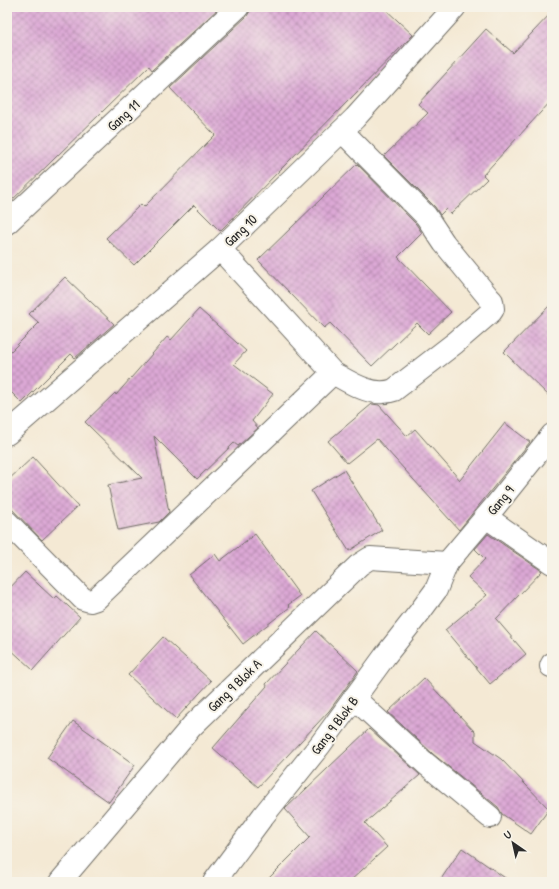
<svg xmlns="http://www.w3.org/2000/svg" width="559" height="889" viewBox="0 0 559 889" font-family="'Patrick Hand',sans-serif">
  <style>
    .building { fill: url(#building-cross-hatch) }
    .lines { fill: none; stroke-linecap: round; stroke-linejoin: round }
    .minor-casing { stroke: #716e66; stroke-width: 24 }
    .minor { stroke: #fff; stroke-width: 22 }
    .labels { text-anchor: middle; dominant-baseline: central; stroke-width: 4; stroke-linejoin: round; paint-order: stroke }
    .street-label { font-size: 14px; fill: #2b2b2b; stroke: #f7f3e8 }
  </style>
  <defs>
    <pattern id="building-cross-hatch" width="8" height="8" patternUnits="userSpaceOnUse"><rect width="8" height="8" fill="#dca8d5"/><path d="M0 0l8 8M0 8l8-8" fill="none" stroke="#b389ad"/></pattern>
  </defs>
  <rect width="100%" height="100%" fill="#f7f3e8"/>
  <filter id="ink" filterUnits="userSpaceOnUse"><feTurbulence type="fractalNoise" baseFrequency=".025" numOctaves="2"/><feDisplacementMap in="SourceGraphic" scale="8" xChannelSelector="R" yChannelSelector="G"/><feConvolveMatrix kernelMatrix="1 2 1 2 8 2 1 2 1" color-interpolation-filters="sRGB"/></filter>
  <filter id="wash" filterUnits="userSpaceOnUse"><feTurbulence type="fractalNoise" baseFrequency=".012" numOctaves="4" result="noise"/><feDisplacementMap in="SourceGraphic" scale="16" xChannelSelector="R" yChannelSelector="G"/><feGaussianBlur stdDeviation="0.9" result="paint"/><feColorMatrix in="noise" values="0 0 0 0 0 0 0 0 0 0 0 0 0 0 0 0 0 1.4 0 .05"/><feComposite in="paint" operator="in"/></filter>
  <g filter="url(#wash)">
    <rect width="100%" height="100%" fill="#f4e9d4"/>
    <g id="blocks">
      <g class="building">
        <polygon points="7,7 220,7 152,70 149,66 7,205"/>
        <polygon points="250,7 383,7 413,35 220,231 194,205 134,265 106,238 141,204 144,207 215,135 170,88 247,16 250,11"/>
        <polygon points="552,12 552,100 483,175 487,179 451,214 446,209 440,215 435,207 384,156 428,113 418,104 486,29 513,53"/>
        <polygon points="357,164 416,224 422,233 398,257 451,312 428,334 417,323 372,366 330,323 324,328 258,260"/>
        <polygon points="65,277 114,324 75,358 71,354 22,403 7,388 7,355 39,323 29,314"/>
        <polygon points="552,303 552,399 504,352"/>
        <polygon points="199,309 246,351 234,364 273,394 252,421 258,428 238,446 234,443 197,479 154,436 169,512 159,522 118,530 108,485 142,478 85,422 115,393 116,395 167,337 171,340"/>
        <polygon points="372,404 379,405 407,436 415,429 460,480 505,423 530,442 459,530 377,439 347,463 328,441"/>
        <polygon points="33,457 78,506 42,540 7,504 7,481"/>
        <polygon points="344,470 382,530 349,551 311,491"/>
        <polygon points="255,534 300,596 288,605 290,607 243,644 189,575 215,554 220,561"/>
        <polygon points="488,534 542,571 496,619 526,654 490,684 445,630 487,595 468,577 485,559 475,549"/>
        <polygon points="25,572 54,599 57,596 80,617 33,670 7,646 7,591"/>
        <polygon points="316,631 358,671 329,711 258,787 213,748 267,686 266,684"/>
        <polygon points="163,637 211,681 176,719 128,675"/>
        <polygon points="424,678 475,732 475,741 501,759 549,809 531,834 502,814 498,807 433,754 388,712"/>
        <polygon points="73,721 135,765 109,802 47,758"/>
        <polygon points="369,729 420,775 365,823 387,847 349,882 265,882 310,837 285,809"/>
        <polygon points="462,848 511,882 439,882"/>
      </g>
    </g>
  </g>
  <g filter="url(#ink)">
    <use href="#blocks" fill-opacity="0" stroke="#716e66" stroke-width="1"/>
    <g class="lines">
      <defs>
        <g id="minor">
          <polyline points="7,223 238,7"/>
          <path d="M333,373C351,383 373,398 394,390L455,343L491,312L493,309L492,301L489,298L444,243L426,216L342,131"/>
          <polyline points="7,434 220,249 355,118 455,7"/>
          <polyline points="486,517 552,563"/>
          <polyline points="7,522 83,599 90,601 96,599 333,373 220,249"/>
          <polyline points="551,666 552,664"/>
          <polyline points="354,698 425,763 490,817"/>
          <polyline points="60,882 192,726 359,565 370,558 447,563"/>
          <polyline points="214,882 263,816 320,745 385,656 419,613 436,590 447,563 496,505 552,435"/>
        </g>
      </defs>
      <use href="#minor" class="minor-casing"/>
      <use href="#minor" class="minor"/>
    </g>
  </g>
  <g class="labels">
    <g class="street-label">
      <text transform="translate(123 115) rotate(-43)">Gang 11</text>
      <text transform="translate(240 230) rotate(-44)">Gang 10</text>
      <text transform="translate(500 500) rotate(-51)">Gang 9</text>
      <text transform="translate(234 685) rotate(-44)">Gang 9 Blok A</text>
      <text transform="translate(334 725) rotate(-53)">Gang 9 Blok B</text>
    </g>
  </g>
  <rect width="559" height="889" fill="none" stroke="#f7f3e8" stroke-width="24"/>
  <g transform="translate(513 843) rotate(326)" stroke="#f7f3e8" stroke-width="3" paint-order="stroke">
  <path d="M0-3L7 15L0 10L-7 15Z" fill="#2b2b2b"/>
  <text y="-6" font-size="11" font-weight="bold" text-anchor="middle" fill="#2b2b2b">U</text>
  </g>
</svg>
